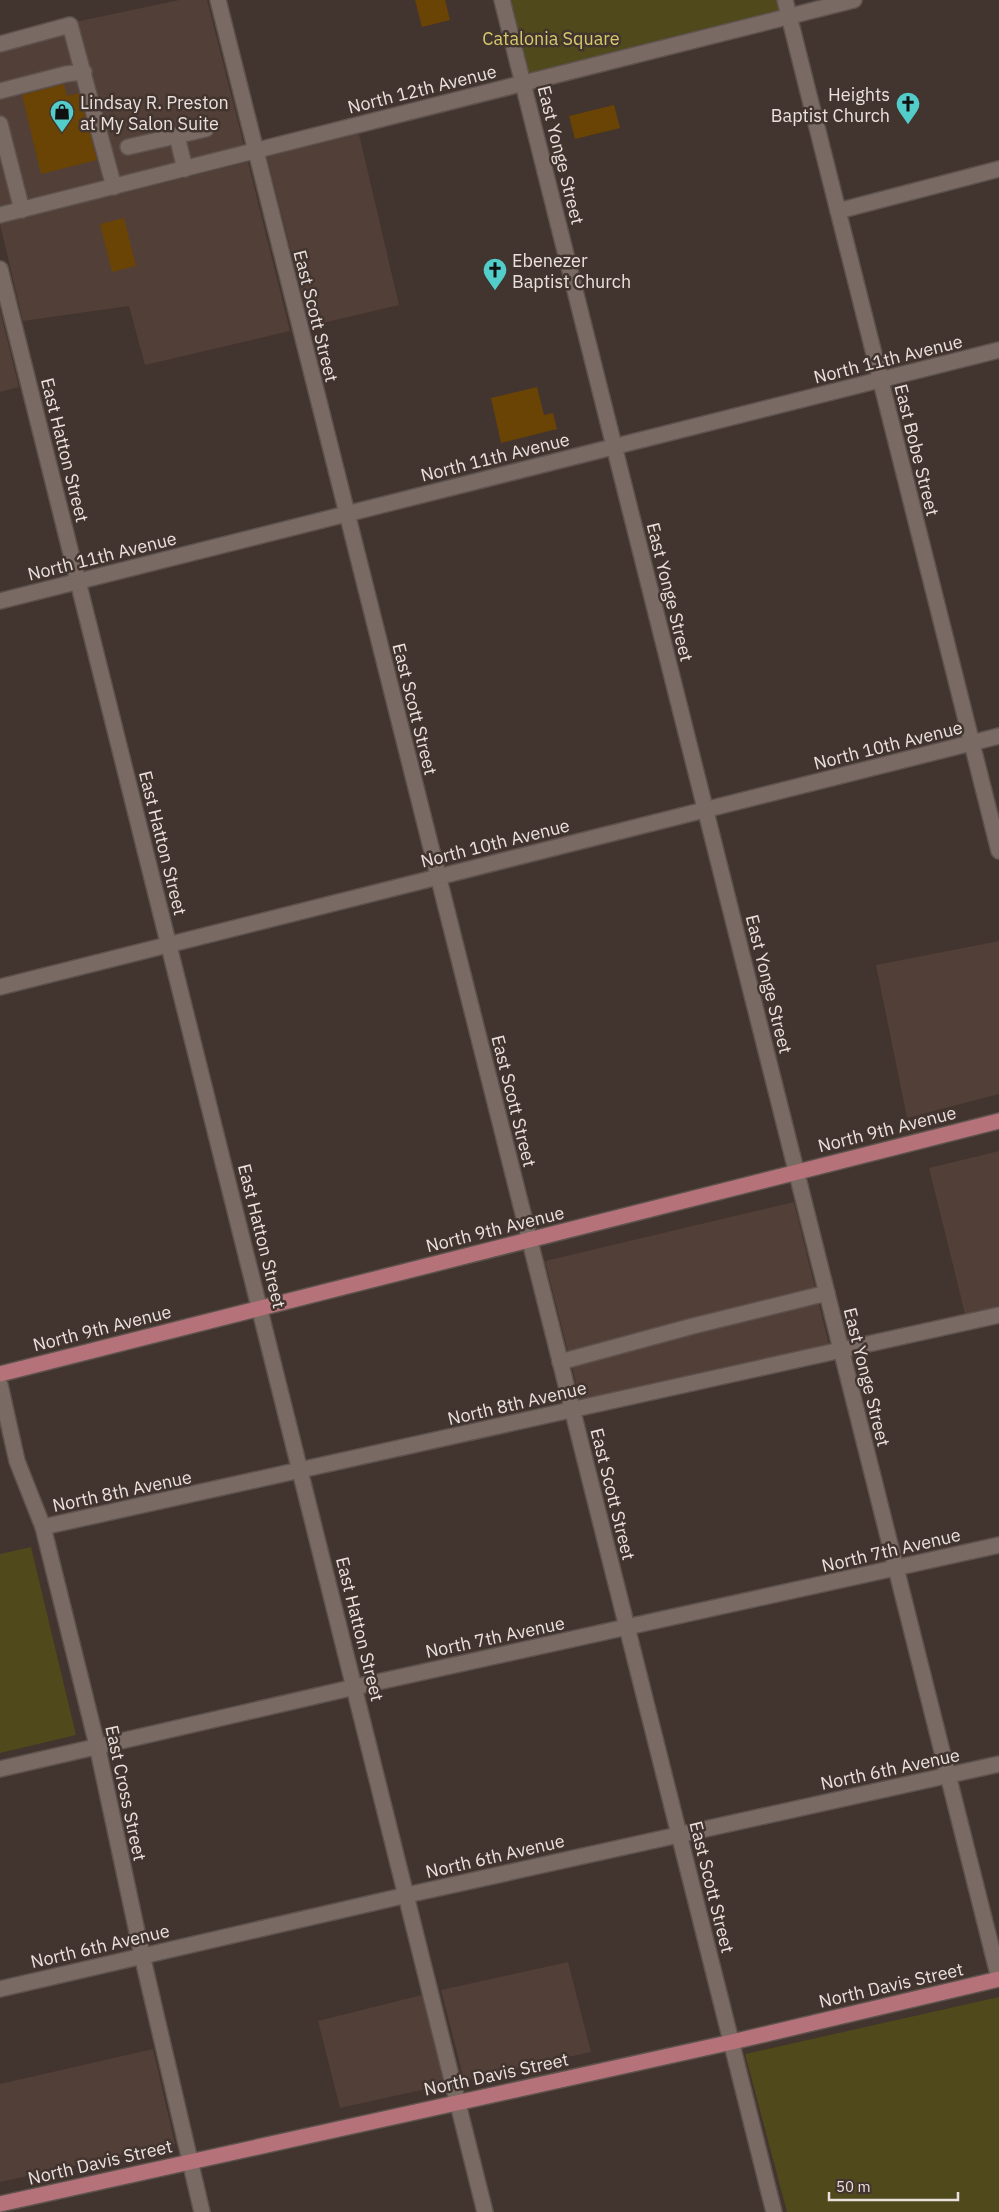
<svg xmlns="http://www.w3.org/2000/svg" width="999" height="2212" viewBox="0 0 999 2212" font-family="'IBM Plex Sans',sans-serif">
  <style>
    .built { fill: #523f37 }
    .green { fill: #4f491b }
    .building { fill: #6a4405 }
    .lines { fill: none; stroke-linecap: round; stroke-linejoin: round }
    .minor-casing { stroke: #5e524e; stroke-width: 18 }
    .major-casing { stroke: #5e524e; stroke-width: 18 }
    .minor { stroke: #7a6a64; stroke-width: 15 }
    .major { stroke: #b57379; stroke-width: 15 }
    .labels { text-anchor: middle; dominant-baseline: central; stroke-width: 5; stroke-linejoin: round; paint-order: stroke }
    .park-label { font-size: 18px; fill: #d7cb6c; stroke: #42342e }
    .street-label { font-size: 18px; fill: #eae1de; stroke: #42342e }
    .poi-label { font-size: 18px; fill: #eae1de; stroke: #42342e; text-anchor: start }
  </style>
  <rect width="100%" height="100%" fill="#42342e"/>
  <g class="built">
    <polygon points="179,0 207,0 244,145 0,206 0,38"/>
    <polygon points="359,134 399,305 310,326 267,157"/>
    <polygon points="248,162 290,331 145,365 129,306 23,321 0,224"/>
    <polygon points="0,310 19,387 0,392"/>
    <polygon points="999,941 999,1094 907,1118 876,965"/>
    <polygon points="999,1151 999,1306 965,1314 929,1168"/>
    <polygon points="794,1202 829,1345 580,1399 545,1261"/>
    <polygon points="568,1962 591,2052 464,2080 441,1990"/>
    <polygon points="422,1995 444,2085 340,2108 318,2021"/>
    <polygon points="153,2049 175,2144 0,2182 0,2084"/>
  </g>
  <g class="green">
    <polygon points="502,0 785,0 789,16 523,83"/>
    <polygon points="31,1547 76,1735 0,1753 0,1554"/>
    <polygon points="999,1997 999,2212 787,2212 745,2054"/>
  </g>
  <g class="building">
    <polygon points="415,0 445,0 450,20 422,27"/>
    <polygon points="64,84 67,96 79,93 97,160 41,174 22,95"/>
    <polygon points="614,105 620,128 575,139 569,116"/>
    <polygon points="124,218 136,266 112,272 100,224"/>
    <polygon points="537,387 544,415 553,413 557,429 501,443 491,398"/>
  </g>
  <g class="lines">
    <defs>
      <g id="minor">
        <polyline points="218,0 774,2212"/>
        <polyline points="502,0 999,1978"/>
        <polyline points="785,0 999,851"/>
        <polyline points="0,44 70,25 114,187"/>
        <polyline points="0,91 66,74 84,72"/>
        <polyline points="0,124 22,210"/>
        <polyline points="177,136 185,169"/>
        <polyline points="128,147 206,129"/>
        <polyline points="838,211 999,169"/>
        <polyline points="0,215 854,0"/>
        <polyline points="0,269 485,2212"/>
        <polyline points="0,601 999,350"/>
        <polyline points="0,987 999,736"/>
        <polyline points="560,1362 693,1326 827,1293"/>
        <polyline points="0,1385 17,1461 43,1527 97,1745 142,1955 202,2212"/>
        <polyline points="43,1527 999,1315"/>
        <polyline points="0,1769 355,1687 999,1545"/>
        <polyline points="0,1989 407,1895 999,1764"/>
      </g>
      <g id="major">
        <polyline points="0,1374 999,1121"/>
        <polyline points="0,2204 732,2042 999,1979"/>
      </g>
    </defs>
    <use href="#minor" class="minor-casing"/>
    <use href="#major" class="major-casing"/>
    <use href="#minor" class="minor"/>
    <use href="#major" class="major"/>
  </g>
  <defs>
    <symbol id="church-pin" viewBox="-11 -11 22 30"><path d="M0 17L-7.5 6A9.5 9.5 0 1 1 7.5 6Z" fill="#53cdca" stroke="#42342e"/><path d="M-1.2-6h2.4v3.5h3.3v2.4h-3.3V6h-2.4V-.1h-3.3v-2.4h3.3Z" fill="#111"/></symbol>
    <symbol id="shop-pin" viewBox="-11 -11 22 30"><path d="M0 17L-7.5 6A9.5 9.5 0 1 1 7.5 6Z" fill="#53cdca" stroke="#42342e"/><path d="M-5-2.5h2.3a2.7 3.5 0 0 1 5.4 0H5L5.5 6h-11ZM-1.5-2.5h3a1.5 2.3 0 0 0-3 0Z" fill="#111"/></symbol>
  </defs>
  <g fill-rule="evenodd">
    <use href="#church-pin" x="894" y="90" width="28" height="38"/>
    <use href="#shop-pin" x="48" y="98" width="28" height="38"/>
    <use href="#church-pin" x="481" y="256" width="28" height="38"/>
  </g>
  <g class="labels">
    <g class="park-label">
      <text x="551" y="38">Catalonia Square</text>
    </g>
    <g class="street-label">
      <text transform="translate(422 89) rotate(-14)">North 12th Avenue</text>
      <text transform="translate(561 155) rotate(76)">East Yonge Street</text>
      <text transform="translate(316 316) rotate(76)">East Scott Street</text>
      <text transform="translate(888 359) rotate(-14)">North 11th Avenue</text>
      <text transform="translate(65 450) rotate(76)">East Hatton Street</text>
      <text transform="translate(917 450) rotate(76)">East Bobe Street</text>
      <text transform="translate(495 457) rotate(-14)">North 11th Avenue</text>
      <text transform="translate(102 556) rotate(-14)">North 11th Avenue</text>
      <text transform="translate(670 592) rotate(76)">East Yonge Street</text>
      <text transform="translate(415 709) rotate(76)">East Scott Street</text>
      <text transform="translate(888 745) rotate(-14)">North 10th Avenue</text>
      <text transform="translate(163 843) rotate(76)">East Hatton Street</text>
      <text transform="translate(495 843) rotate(-14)">North 10th Avenue</text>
      <text transform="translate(769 984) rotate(76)">East Yonge Street</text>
      <text transform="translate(514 1101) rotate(76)">East Scott Street</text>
      <text transform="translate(887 1129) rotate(-14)">North 9th Avenue</text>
      <text transform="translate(495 1229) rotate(-14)">North 9th Avenue</text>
      <text transform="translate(262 1236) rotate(76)">East Hatton Street</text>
      <text transform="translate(102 1328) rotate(-14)">North 9th Avenue</text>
      <text transform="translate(867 1377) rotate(76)">East Yonge Street</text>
      <text transform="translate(517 1403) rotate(-13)">North 8th Avenue</text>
      <text transform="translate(122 1491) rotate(-12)">North 8th Avenue</text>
      <text transform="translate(613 1494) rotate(76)">East Scott Street</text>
      <text transform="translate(891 1550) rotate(-13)">North 7th Avenue</text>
      <text transform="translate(360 1629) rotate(76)">East Hatton Street</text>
      <text transform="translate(495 1637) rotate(-12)">North 7th Avenue</text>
      <text transform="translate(890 1769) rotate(-12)">North 6th Avenue</text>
      <text transform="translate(126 1793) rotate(78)">East Cross Street</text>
      <text transform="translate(495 1856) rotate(-13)">North 6th Avenue</text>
      <text transform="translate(712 1887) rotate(76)">East Scott Street</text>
      <text transform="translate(100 1946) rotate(-13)">North 6th Avenue</text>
      <text transform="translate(891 1985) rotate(-13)">North Davis Street</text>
      <text transform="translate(496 2074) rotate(-12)">North Davis Street</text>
      <text transform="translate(100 2162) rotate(-13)">North Davis Street</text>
    </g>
    <g class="poi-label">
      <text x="890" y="94" text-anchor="end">Heights<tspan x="890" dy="21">Baptist Church</tspan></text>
      <text x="80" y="102">Lindsay R. Preston<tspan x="80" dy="21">at My Salon Suite</tspan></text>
      <text x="512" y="260">Ebenezer<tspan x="512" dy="21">Baptist Church</tspan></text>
    </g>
  </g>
  <path d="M829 2192v8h129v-8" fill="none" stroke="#eae1de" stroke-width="2.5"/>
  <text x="836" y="2192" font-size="15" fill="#eae1de" stroke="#42342e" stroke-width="4" paint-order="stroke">50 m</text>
</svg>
